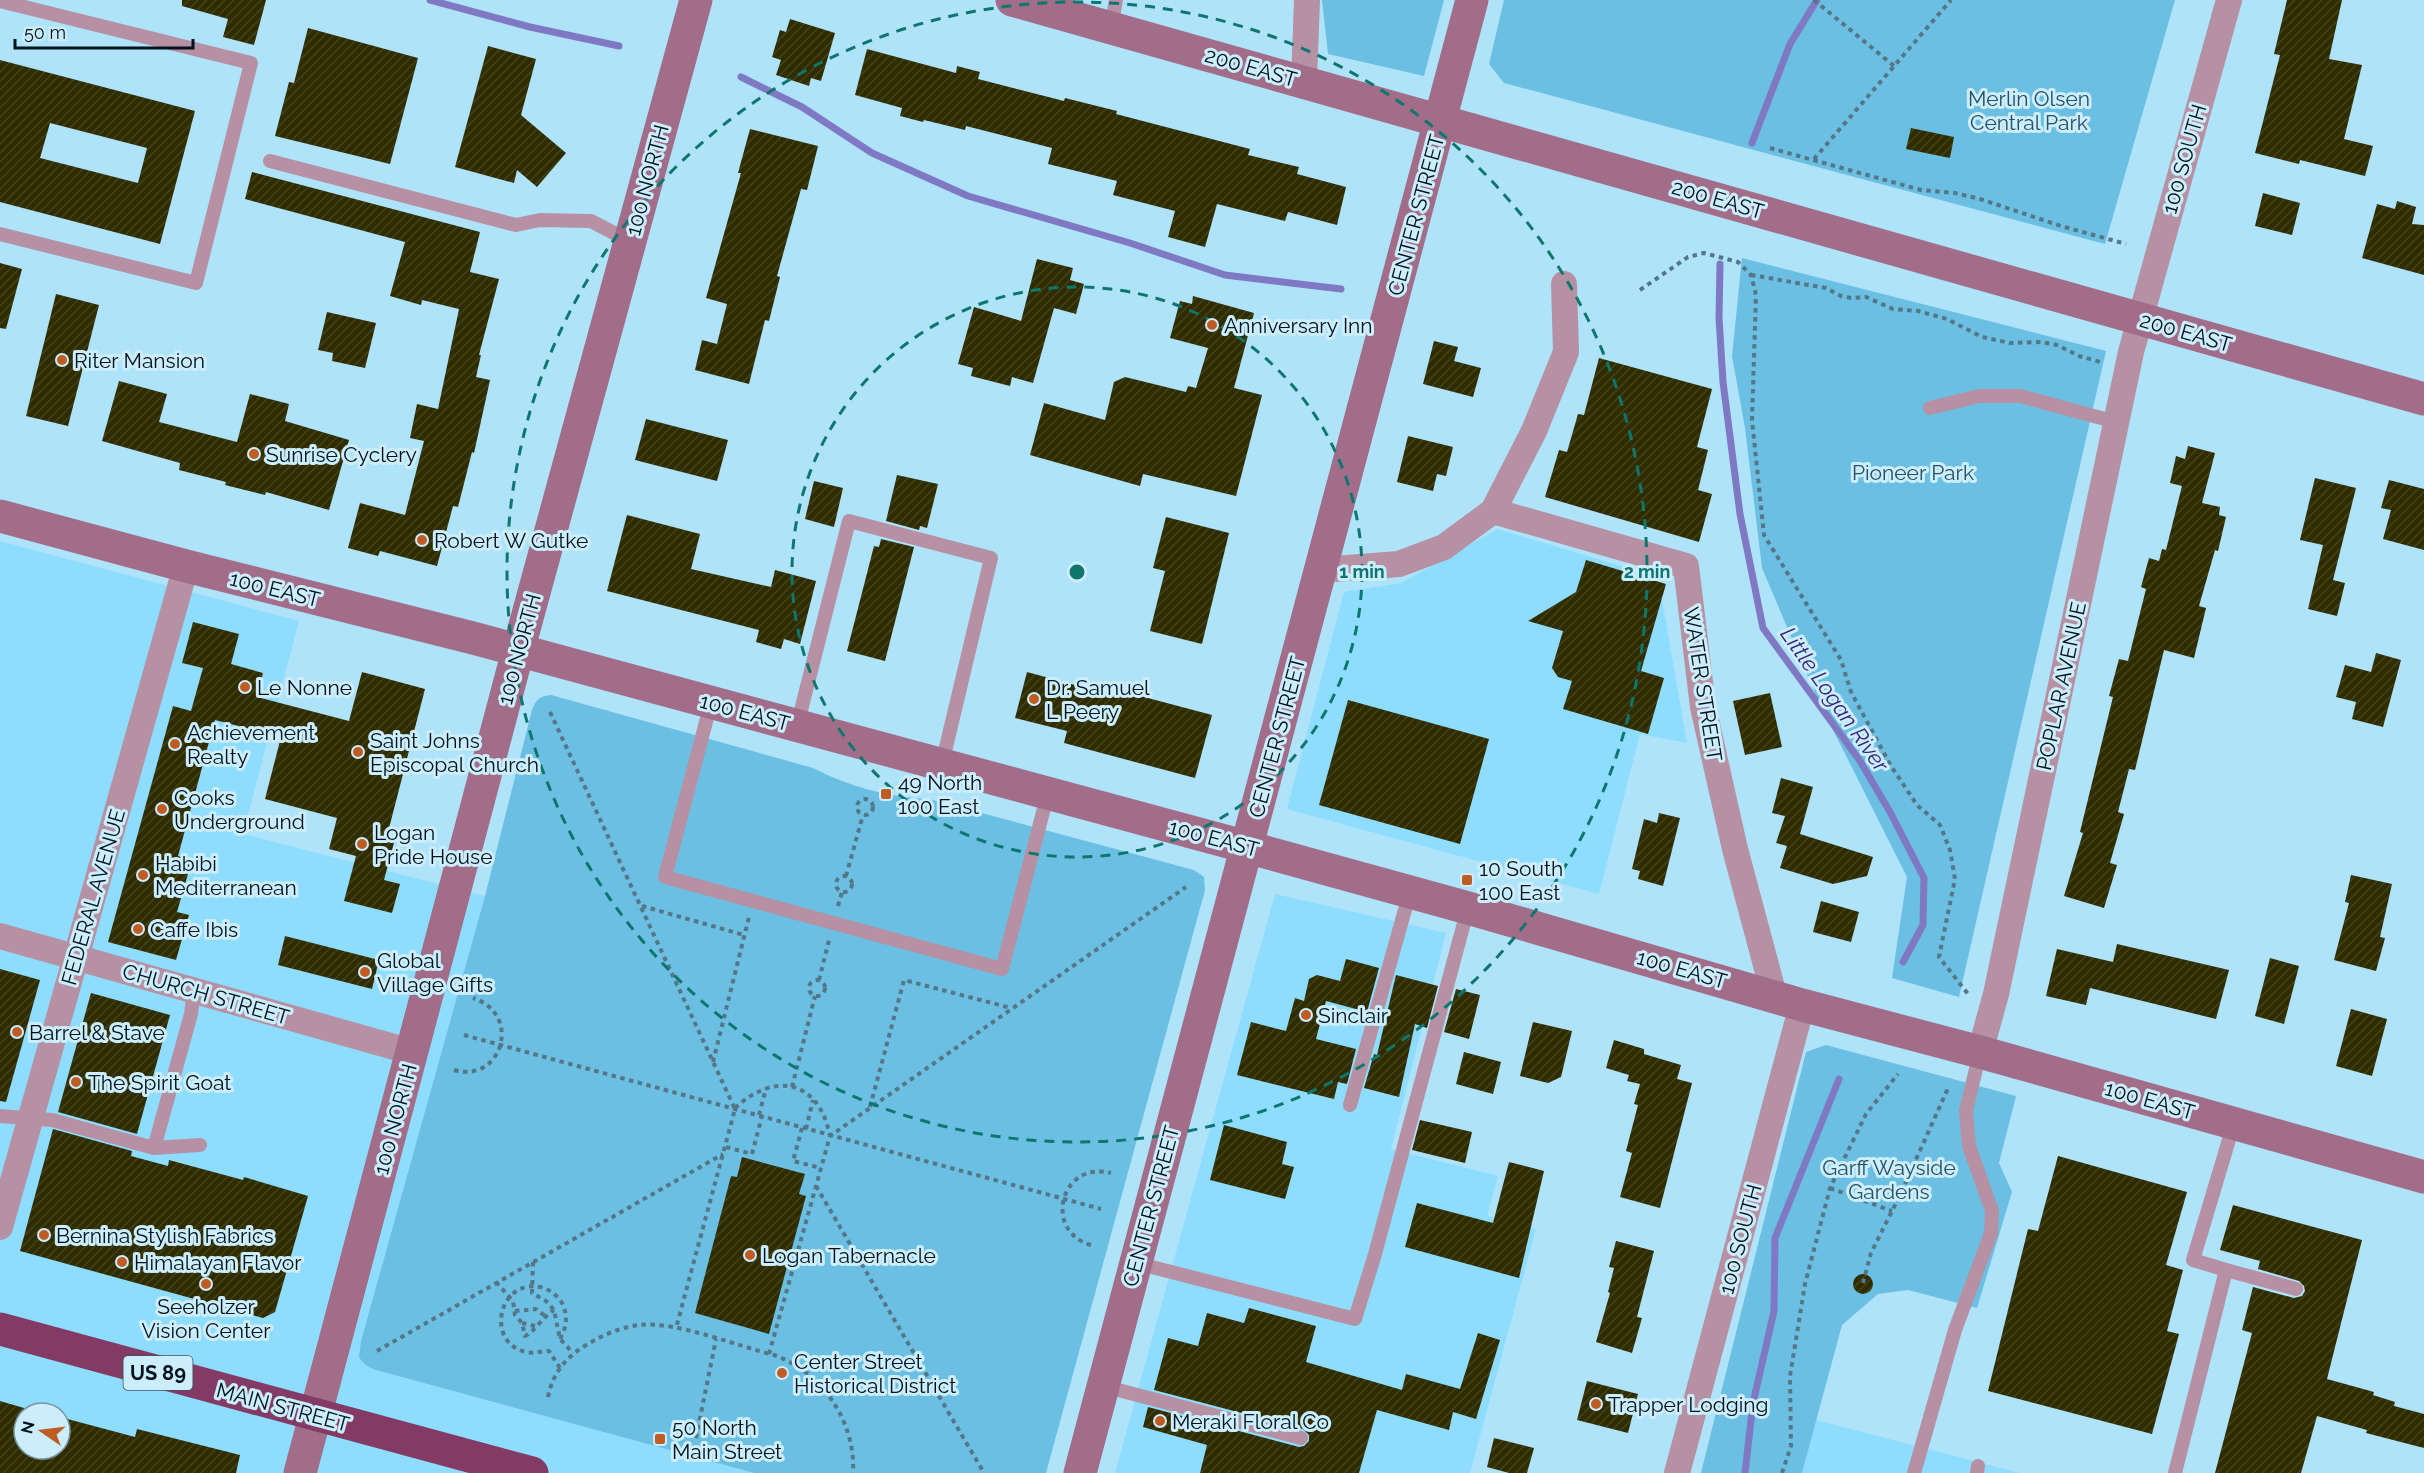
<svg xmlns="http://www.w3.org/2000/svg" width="2424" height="1473" viewBox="0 0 2424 1473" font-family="Raleway,sans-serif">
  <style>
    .built { fill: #8eddff; fill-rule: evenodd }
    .park { fill: #6bbfe2 }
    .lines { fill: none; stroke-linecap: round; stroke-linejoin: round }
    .stream { stroke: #7f79c4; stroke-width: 7 }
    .building { fill: url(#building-hatch); fill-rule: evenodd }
    .path { stroke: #557686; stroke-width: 4; stroke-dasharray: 4.5 4.5; stroke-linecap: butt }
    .lane { stroke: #b591a3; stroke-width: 14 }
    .street { stroke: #b591a3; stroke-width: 26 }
    .secondary { stroke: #a16d88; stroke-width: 33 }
    .highway { stroke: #833b65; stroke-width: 33 }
    .ring { fill: none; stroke: #0f766e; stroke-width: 3; stroke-dasharray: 10 8 }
    .poi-dot { fill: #bf5c23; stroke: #cbedfc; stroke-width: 2 }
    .labels { text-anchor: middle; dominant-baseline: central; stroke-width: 6; stroke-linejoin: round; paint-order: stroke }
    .shield { fill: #cbedfc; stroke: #3e545e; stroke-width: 1.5 }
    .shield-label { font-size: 20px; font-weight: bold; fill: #01121a }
    .street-label { font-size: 21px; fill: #01121a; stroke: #cbedfc }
    .park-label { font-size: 21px; fill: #255163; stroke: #cbedfc }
    .poi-label { font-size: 21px; fill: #01121a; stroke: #cbedfc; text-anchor: start }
    .water-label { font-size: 22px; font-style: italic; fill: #37237c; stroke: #cbedfc }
    .centre { fill: #0f766e; stroke: #cbedfc; stroke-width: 3 }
    .ring-label { font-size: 18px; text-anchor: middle; font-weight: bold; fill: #0f766e; stroke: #cbedfc; stroke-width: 6; stroke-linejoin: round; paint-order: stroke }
  </style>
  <defs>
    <pattern id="building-hatch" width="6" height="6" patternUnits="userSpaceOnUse" patternTransform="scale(1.5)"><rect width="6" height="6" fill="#2f2d00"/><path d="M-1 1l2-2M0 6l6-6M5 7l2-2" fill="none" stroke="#43421c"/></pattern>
  </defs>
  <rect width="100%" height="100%" fill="#afe3fa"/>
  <g class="built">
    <polygon points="1498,529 1658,577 1687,743 1640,734 1599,894 1287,809 1344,592 1401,583"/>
    <path d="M0,541L299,621L243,834L485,896L361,1341L376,1370L754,1473H0ZM24,1413H60V1449H24Z"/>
    <polygon points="1275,894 1446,933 1391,1149 1498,1176 1487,1216 1536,1229 1470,1473 1115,1473"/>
    <polygon points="1816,1420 2020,1473 1802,1473"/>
  </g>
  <g class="park">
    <polygon points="1322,0 1444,0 1424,76 1328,54"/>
    <polygon points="1504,0 2175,0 2105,244 1504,83 1489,64"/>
    <polygon points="1742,258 2106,351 1959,997 1892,978 1907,877 1818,700 1762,568 1745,428 1732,356"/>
    <path d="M551,695L813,768C848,786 890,798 929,799L1194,870L1204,877L1205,890L1046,1473H754L376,1370C368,1367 364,1365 359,1357L361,1341L485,896L532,710C536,699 540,696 551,695Z"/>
    <polygon points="1826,1045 2016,1096 1999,1163 2012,1192 1977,1308 1908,1290 1878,1294 1842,1325 1802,1473 1701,1473 1806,1052"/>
  </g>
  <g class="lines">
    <g class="stream">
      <polyline points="430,0 530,27 619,46"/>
      <polyline points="741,77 802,107 872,153 968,196 1130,243 1225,275 1341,289"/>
      <polyline points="1752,143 1790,44 1817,0"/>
      <polyline points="1720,264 1719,318 1723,382 1740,514 1763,628 1860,761 1890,812 1924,878 1923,925 1903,962"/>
      <polyline points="1745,1473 1753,1403 1774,1311 1775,1238 1839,1079"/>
    </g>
  </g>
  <g class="building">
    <polygon points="182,0 266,0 254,45 223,37 228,19 182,6"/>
    <polygon points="2287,0 2342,0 2329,59 2362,65 2344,139 2373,146 2365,176 2300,160 2299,164 2255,153 2280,55 2274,54"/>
    <polygon points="790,19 835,33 821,81 811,78 809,86 776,75 781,60 772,57 780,30 786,32"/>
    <polygon points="308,28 418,58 390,164 275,136 289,82 294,83"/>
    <polygon points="488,46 536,59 521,115 566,153 537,187 517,170 514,183 455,167"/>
    <polygon points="867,49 956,73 957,66 980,72 978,79 1064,101 1065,98 1117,111 1116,114 1250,149 1248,155 1299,167 1297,174 1346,187 1337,225 1288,212 1285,221 1217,204 1205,247 1168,237 1175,211 1113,195 1117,181 1048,164 1052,148 966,126 965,130 924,120 923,122 900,116 902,108 855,95"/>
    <path d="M0,60L195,111L160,244L0,202ZM50,123L147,148L138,183L40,158Z"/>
    <polygon points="1911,128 1954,137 1950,158 1906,149"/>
    <polygon points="750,129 818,146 807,190 801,189 777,276 780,277 769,321 765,320 749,384 695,370 702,340 717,344 727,304 706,298 741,173 738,173"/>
    <polygon points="252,172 480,232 470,272 499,279 479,355 481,355 476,377 490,380 474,453 472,452 458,507 453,506 437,566 380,551 378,556 348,548 360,503 405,515 424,441 410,438 417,404 438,409 459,309 422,300 421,305 390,296 405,242 245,199"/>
    <polygon points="2263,193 2300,203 2292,235 2255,226"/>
    <polygon points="2397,201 2416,207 2412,224 2424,225 2424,275 2362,258 2377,204 2395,209"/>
    <polygon points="1037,259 1073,268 1070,280 1084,284 1076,314 1054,308 1033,383 1012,377 1010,386 971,376 973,368 958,364 974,307 1021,321"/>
    <polygon points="0,263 22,269 6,329 0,328"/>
    <polygon points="56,294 99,305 68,426 26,416"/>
    <polygon points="1193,296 1254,313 1234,388 1262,395 1236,496 1143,474 1140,486 1030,455 1044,403 1105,420 1114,382 1125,377 1186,392 1188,386 1196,388 1208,348 1170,338 1180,301 1192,304"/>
    <polygon points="327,312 376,323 365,368 332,361 333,353 318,350"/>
    <polygon points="1434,341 1458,347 1454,361 1481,368 1473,397 1423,384"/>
    <polygon points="1599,358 1712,389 1697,447 1708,450 1698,490 1712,494 1699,542 1545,497 1559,450 1567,452 1578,414 1584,415"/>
    <polygon points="119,381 167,394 159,422 237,442 250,394 289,404 285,421 349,440 329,510 266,492 265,495 225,485 226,482 179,470 180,463 102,441"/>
    <polygon points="646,419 728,440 717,481 635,460"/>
    <polygon points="1408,436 1453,447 1446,476 1437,474 1433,491 1397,482"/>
    <polygon points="2188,446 2215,453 2202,503 2220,507 2219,515 2226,517 2218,551 2215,550 2199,606 2206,608 2194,658 2164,650 2135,770 2129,769 2118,812 2124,814 2110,863 2117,865 2104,908 2064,896 2083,833 2080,832 2113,697 2109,696 2119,659 2128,661 2146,589 2141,587 2149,558 2159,561 2162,549 2166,550 2182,486 2170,483 2176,456 2185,459"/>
    <polygon points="897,475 938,484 927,528 920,526 919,530 886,521"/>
    <polygon points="2315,478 2356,488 2333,580 2345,583 2337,616 2308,609 2323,545 2300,540"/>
    <polygon points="2389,480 2424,489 2424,550 2383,539 2391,510 2381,508"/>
    <polygon points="814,481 843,488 834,527 805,519"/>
    <polygon points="627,515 700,534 691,569 771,587 775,570 816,581 800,644 784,639 781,649 756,642 759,630 607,591"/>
    <polygon points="1166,517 1229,533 1202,644 1150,631 1165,571 1153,568"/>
    <polygon points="881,539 914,547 885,661 847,651 874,546 879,547"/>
    <polygon points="1586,560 1666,584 1641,671 1664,678 1648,734 1563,709 1572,681 1558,677 1552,668 1563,631 1528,621 1576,592"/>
    <polygon points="193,622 239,634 231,664 263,673 257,697 349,721 362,672 425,689 387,836 395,839 384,880 400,884 392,913 344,901 356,856 329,849 337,818 265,799 281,737 215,720 178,856 192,860 177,912 189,915 176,960 108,942 173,706 191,711 203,668 182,663"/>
    <polygon points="2376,653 2401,660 2383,727 2352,719 2356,702 2336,697 2345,665 2371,672"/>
    <polygon points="1027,672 1079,686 1080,680 1212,715 1195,778 1064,743 1067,731 1015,718"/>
    <polygon points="1770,693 1782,747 1745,755 1733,701"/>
    <polygon points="1348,700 1489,739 1460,844 1319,805"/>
    <polygon points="1781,778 1813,787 1800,834 1873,857 1867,876 1833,884 1780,868 1787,846 1776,843 1785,816 1772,813"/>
    <polygon points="1659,813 1680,818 1663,886 1638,879 1640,871 1632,869 1644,819 1657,823"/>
    <polygon points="2351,875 2392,884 2380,937 2385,938 2376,971 2334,960 2349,903 2345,902"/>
    <polygon points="1821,901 1859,912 1851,942 1813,932"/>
    <polygon points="285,936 379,960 372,989 278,965"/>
    <polygon points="2117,944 2229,970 2216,1019 2090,988 2086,1005 2046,996 2057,949 2113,962"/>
    <polygon points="2270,958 2299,966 2284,1024 2255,1016"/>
    <polygon points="1346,959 1379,968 1367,1012 1326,1001 1316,1039 1356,1049 1347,1084 1338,1082 1334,1099 1237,1075 1251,1022 1286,1031 1295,998 1304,1001 1309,979 1317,975 1340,981"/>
    <polygon points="0,969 40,980 6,1102 0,1101"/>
    <polygon points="1396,975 1438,986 1427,1028 1415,1024 1399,1097 1364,1088 1374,1054 1377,1055"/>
    <polygon points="1456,989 1480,995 1469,1039 1444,1032"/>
    <polygon points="91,993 170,1015 137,1134 58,1112"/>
    <polygon points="2351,1009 2387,1019 2372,1076 2336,1066"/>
    <polygon points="1533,1022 1572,1031 1561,1077 1548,1083 1520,1076"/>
    <polygon points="1614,1040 1644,1049 1644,1054 1681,1065 1677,1079 1692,1083 1660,1208 1620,1197 1632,1153 1626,1151 1638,1105 1634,1104 1640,1084 1627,1081 1629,1075 1606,1068"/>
    <polygon points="1464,1052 1501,1062 1493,1094 1456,1084"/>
    <polygon points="1420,1120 1472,1132 1465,1163 1412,1150"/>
    <polygon points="1224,1125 1287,1142 1282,1164 1294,1167 1285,1199 1210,1180"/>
    <polygon points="53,1129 132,1151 131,1156 168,1166 169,1160 243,1180 244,1177 308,1196 275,1312 263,1318 20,1251"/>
    <polygon points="2058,1156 2187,1192 2166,1265 2183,1270 2167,1331 2179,1334 2152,1434 1988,1391 2028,1229 2038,1231"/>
    <polygon points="742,1157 805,1174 799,1194 806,1196 769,1334 695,1313 731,1176 737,1177"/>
    <polygon points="1509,1162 1544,1171 1519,1278 1405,1247 1417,1203 1493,1223"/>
    <polygon points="2233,1205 2362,1240 2327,1379 2374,1392 2373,1395 2395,1402 2394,1406 2424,1414 2424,1448 2366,1433 2367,1430 2317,1416 2301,1473 2215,1473 2252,1333 2242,1330 2253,1287 2294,1298 2302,1296 2305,1291 2304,1286 2299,1281 2258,1269 2260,1261 2220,1250"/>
    <polygon points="1616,1241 1654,1251 1637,1317 1642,1318 1632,1353 1596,1342 1610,1293 1608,1292 1614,1268 1609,1267"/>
    <circle cx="1863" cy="1284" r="10"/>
    <polygon points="1249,1308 1316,1326 1306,1362 1402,1390 1406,1374 1460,1389 1478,1333 1500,1340 1476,1419 1453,1412 1449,1430 1377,1410 1359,1473 1200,1473 1207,1445 1143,1427 1148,1407 1299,1447 1304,1446 1309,1441 1309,1435 1303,1429 1154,1390 1168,1338 1198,1346 1207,1313 1244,1323"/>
    <polygon points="1587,1381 1638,1394 1628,1433 1577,1420"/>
    <polygon points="0,1401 24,1408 24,1449 60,1449 60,1417 135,1437 137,1429 240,1455 236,1473 0,1473"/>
    <polygon points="1494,1438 1534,1448 1527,1473 1509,1473 1487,1467"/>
  </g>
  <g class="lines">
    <g class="path">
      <polyline points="1814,0 1894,66"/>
      <polyline points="1770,148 1921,190 1955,193 1980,199 2061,226 2126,244"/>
      <polyline points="1814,159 1951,0"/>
      <polyline points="1751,275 1826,288 1841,296 1851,298 1866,297 1893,309 1918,311 1947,319 1982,337 2010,343 2041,342 2057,345 2079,356 2104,363"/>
      <polyline points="1640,290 1688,257 1704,253 1738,262 1751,275 1756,295 1752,420 1764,535 1841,660 1851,692 1891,766 1917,805 1940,825 1950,850 1955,879 1939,957 1968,994"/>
      <polyline points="550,712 735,1109 676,1328"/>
      <circle cx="865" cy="807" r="8"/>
      <circle cx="844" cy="884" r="8"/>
      <polyline points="846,876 863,815"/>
      <polyline points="642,906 744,935"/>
      <polyline points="838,906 842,892"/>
      <circle cx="817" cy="988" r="8"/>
      <polyline points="819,980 829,940"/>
      <polyline points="464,1035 1101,1209"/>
      <polyline points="713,1062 749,917"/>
      <path d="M454,1070C502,1084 523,1014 473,998"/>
      <polyline points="792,1087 815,996"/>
      <polyline points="870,1107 904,980 1011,1008"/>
      <path d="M735,1108C775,1071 819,1080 830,1136"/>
      <polyline points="759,1115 766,1088"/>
      <polyline points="802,1128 793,1161 821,1168"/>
      <polyline points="806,1129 813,1100"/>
      <polyline points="726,1147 752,1154 762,1116"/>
      <polyline points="816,1186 984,1473"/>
      <polyline points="1830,1188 1892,1211"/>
      <path d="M1091,1245C1042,1231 1061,1160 1111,1173"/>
      <polyline points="533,1262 532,1293 546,1301 554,1310 560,1339 573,1353"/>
      <path d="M496,1282L513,1301L515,1315L522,1323L525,1336C533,1333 544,1316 554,1310"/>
      <polyline points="1863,1283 1871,1253 1900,1195 1949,1086"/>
      <polyline points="515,1311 536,1309 545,1316"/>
      <polyline points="522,1323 535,1326"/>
      <path d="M560,1339C567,1327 568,1315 562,1303C557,1295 549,1289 540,1287C498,1279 485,1343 526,1352C533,1354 541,1351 549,1351L560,1368"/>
      <polyline points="377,1351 723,1154"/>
      <polyline points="769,1354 830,1136 1186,887"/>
      <path d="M548,1397C553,1372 567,1356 588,1344C605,1334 621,1327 640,1325C676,1321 737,1346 774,1355C822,1372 856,1422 853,1473"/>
      <polyline points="696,1438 716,1339"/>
      <polyline points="1782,1473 1791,1446 1790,1376 1805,1284 1830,1188 1866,1114 1898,1074"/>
    </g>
    <g class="lane">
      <polyline points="0,1 251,63 196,283 0,234"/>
      <polyline points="1111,28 1116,0"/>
      <polyline points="270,161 516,225 540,220 591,221 631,242"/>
      <polyline points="1930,408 1979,396 2020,396 2116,422"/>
      <polyline points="711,703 665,877 1002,969 1048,793"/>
      <polyline points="797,726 849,521 991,558 942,764"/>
      <polyline points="1350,1105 1410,892"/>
      <polyline points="0,1116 52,1120 154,1148 200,1145"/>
      <polyline points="154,1148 191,1014 194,990"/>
      <polyline points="1136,1263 1355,1319 1375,1254 1468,908"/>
      <polyline points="2226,1270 2296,1289"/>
      <polyline points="1103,1386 1301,1438"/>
      <polyline points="1914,1473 1955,1330 1991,1233 1992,1211 1969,1146 1966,1111 1980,1052"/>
      <polyline points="1977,1473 1978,1466"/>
      <polyline points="2175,1473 2226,1270 2193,1260 2234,1123"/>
    </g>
    <g class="street">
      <polyline points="1304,81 1307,0"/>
      <polyline points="1493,511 1686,566 1703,707 1735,849 1774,995"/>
      <polyline points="1321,570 1399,564 1444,547 1493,511 1534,431 1566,352 1564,284"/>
      <polyline points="0,936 412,1052"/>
      <polyline points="1980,1052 1996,994 2131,352 2229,0"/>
      <polyline points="0,1227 186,566"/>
      <polyline points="1677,1473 1802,1005"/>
    </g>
    <g class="secondary">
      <polyline points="1012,0 2424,399"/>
      <polyline points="0,516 186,566 473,638 1247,847 1468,908 1802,1005 1980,1052 2424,1177"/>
      <polyline points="300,1473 518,651 696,0"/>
      <polyline points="1080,1473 1472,0"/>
    </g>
    <polyline class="highway" points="0,1329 532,1473"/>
  </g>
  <g class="ring">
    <circle cx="1077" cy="572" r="285"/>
    <circle cx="1077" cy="572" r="570"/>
  </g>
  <g class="poi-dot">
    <circle cx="1212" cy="325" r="6"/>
    <circle cx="62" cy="360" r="6"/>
    <circle cx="254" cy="454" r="6"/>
    <circle cx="422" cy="540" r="6"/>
    <circle cx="245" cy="687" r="6"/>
    <circle cx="1034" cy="699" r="6"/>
    <circle cx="175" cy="744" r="6"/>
    <circle cx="358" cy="752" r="6"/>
    <rect x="880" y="788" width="12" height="12" rx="3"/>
    <circle cx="162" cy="809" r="6"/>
    <circle cx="362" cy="844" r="6"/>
    <circle cx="143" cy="875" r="6"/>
    <rect x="1461" y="874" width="12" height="12" rx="3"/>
    <circle cx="138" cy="929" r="6"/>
    <circle cx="365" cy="972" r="6"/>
    <circle cx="1306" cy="1015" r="6"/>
    <circle cx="17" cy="1032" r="6"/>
    <circle cx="76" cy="1082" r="6"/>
    <circle cx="44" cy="1235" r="6"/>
    <circle cx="750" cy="1255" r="6"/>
    <circle cx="122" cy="1262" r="6"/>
    <circle cx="206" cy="1284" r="6"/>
    <circle cx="782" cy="1373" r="6"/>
    <circle cx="1596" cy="1404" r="6"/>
    <circle cx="1160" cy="1421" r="6"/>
    <rect x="654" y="1433" width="12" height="12" rx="3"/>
  </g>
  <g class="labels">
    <rect class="shield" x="123.5" y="1356" width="69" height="34" rx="4.5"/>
    <g class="shield-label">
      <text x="158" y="1373">US 89</text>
    </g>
    <g class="street-label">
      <text transform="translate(1251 67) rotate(16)">200 EAST</text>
      <text transform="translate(2184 159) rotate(-74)">100 SOUTH</text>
      <text transform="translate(647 180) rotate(-75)">100 NORTH</text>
      <text transform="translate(1718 199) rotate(16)">200 EAST</text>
      <text transform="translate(1416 215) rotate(-75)">CENTER STREET</text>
      <text transform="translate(2186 332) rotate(16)">200 EAST</text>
      <text transform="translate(275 589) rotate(14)">100 EAST</text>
      <text transform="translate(519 649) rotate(-75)">100 NORTH</text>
      <text transform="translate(1703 684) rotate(81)">WATER STREET</text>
      <text transform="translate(2061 686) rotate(-78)">POPLAR AVENUE</text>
      <text transform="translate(745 712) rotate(15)">100 EAST</text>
      <text transform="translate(1277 737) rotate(-75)">CENTER STREET</text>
      <text transform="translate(1214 838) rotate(15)">100 EAST</text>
      <text transform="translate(93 897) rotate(-74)">FEDERAL AVENUE</text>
      <text transform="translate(1682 969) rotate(16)">100 EAST</text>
      <text transform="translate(206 994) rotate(16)">CHURCH STREET</text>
      <text transform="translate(2150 1100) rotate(16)">100 EAST</text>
      <text transform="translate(395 1119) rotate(-75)">100 NORTH</text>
      <text transform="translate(1151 1206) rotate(-75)">CENTER STREET</text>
      <text transform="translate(1740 1239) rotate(-75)">100 SOUTH</text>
      <text transform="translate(283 1407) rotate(15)">MAIN STREET</text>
    </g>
    <g class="park-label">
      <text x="2029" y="98">Merlin Olsen<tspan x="2029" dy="24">Central Park</tspan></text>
      <text x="1913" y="472">Pioneer Park</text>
      <text x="1889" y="1167">Garff Wayside<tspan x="1889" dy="24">Gardens</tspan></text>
    </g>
    <g class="poi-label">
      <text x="1224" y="325">Anniversary Inn</text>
      <text x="74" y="360">Riter Mansion</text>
      <text x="266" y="454">Sunrise Cyclery</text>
      <text x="434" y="540">Robert W Gutke</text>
      <text x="257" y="687">Le Nonne</text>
      <text x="1046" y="687">Dr. Samuel<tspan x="1046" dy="24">L Peery</tspan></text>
      <text x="187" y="732">Achievement<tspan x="187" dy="24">Realty</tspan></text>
      <text x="370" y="740">Saint Johns<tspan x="370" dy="24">Episcopal Church</tspan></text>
      <text x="898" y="782">49 North<tspan x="898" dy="24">100 East</tspan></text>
      <text x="174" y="797">Cooks<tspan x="174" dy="24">Underground</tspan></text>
      <text x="374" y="832">Logan<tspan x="374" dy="24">Pride House</tspan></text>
      <text x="155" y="863">Habibi<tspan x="155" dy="24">Mediterranean</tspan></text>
      <text x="1479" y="868">10 South<tspan x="1479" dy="24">100 East</tspan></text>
      <text x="150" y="929">Caffe Ibis</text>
      <text x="377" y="960">Global<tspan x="377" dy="24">Village Gifts</tspan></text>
      <text x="1318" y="1015">Sinclair</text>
      <text x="29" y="1032">Barrel &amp; Stave</text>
      <text x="88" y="1082">The Spirit Goat</text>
      <text x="56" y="1235">Bernina Stylish Fabrics</text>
      <text x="762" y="1255">Logan Tabernacle</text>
      <text x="134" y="1262">Himalayan Flavor</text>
      <text x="206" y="1306" text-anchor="middle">Seeholzer<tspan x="206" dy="24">Vision Center</tspan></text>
      <text x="794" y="1361">Center Street<tspan x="794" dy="24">Historical District</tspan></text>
      <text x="1608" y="1404">Trapper Lodging</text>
      <text x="1172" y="1421">Meraki Floral Co</text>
      <text x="672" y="1427">50 North<tspan x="672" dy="24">Main Street</tspan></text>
    </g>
    <g class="water-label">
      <text transform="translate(1835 699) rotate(55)">Little Logan River</text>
    </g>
  </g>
  <circle cx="1077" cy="572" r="9" class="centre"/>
  <g class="ring-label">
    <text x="1362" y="578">1 min</text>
    <text x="1647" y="578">2 min</text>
  </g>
  <g transform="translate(42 1431) rotate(284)"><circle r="28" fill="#cbedfc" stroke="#7a95a2" stroke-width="1.5"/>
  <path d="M0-4.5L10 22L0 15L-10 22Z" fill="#bf5c23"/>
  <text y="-9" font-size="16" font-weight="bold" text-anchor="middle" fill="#01121a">N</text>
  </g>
  <path d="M15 39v9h178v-9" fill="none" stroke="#01121a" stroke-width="3"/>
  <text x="24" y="39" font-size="18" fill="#01121a" stroke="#cbedfc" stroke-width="4.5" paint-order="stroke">50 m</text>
</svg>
